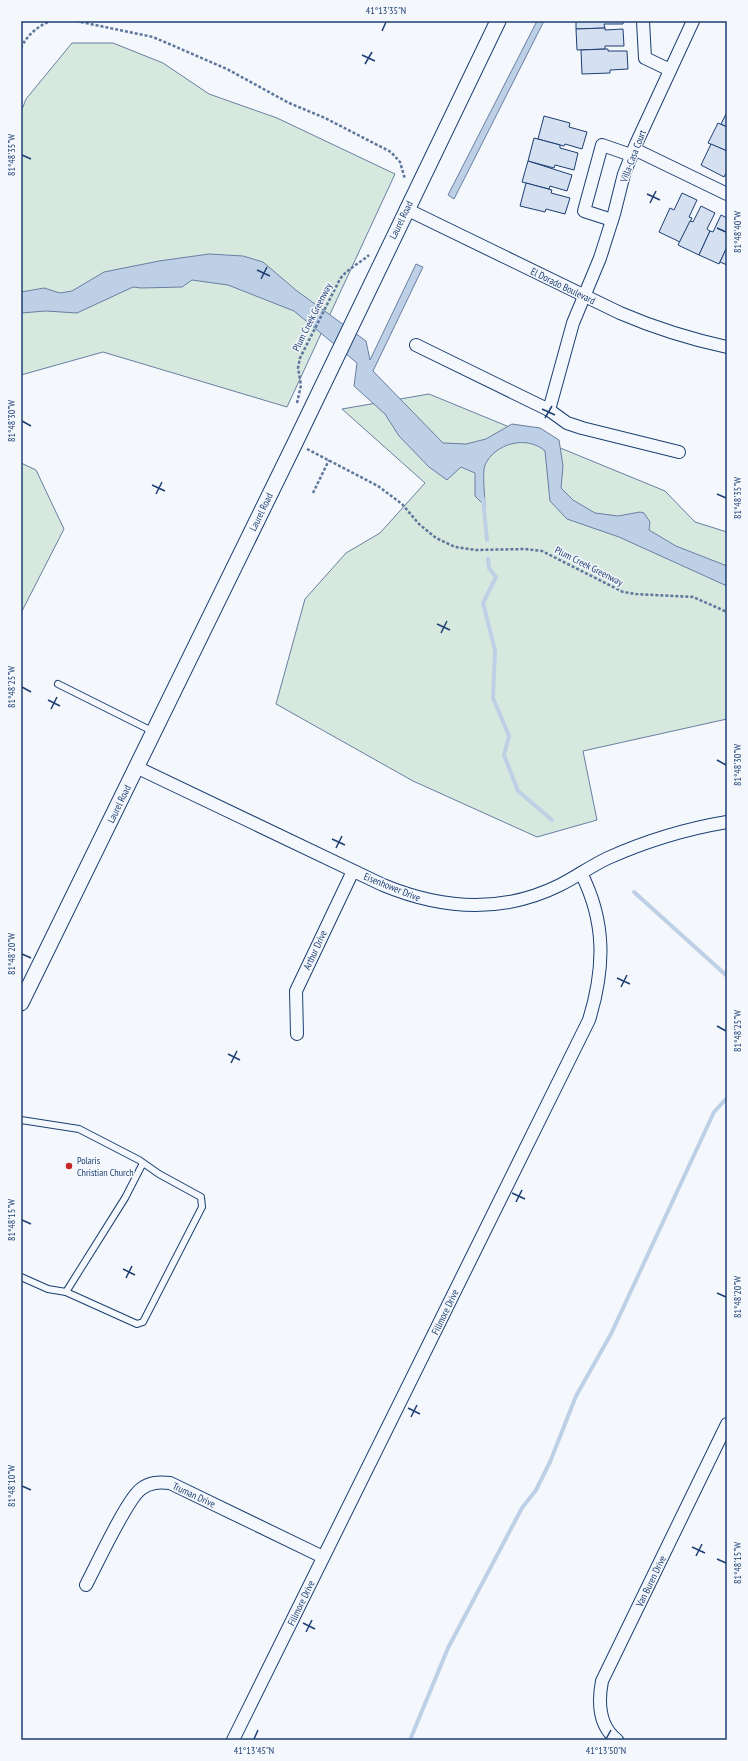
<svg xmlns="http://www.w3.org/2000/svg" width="748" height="1761" viewBox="0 0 748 1761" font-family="'PT Sans Narrow',sans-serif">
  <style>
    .green { fill: #d7e8df; stroke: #687fa3 }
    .water { fill: #bed0e5; stroke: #687fa3 }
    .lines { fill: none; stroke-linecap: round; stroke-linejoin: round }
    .stream { stroke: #bed0e5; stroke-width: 4 }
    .building { fill: #d5e0f0; stroke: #1d3f73 }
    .service-casing { stroke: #1d3f73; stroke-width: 8 }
    .minor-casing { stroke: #1d3f73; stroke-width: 14 }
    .tertiary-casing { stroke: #1d3f73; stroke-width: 17 }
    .path { stroke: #5e769c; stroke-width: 2.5; stroke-dasharray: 3 2; stroke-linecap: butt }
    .service { stroke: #f4f7fb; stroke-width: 6 }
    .minor { stroke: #f4f7fb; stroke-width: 12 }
    .tertiary { stroke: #f4f7fb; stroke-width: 15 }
    .ticks { fill: none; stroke: #1d3f73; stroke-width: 1.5 }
    .poi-dot { fill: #c62828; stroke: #f4f7fb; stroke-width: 1.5 }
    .labels { text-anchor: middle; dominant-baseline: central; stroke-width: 3; stroke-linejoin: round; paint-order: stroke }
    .street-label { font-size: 10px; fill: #1d3f73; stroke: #f4f7fb }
    .poi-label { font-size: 10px; fill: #1d3f73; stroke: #f4f7fb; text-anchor: start }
    .neatline { fill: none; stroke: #1d3f73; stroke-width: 1.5 }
    .ticks-label { font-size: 10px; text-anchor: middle; fill: #1d3f73 }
  </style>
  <rect width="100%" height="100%" fill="#f4f7fb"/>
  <g class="green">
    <polygon points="72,43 113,43 163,63 209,94 277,118 395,174 287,407 103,352 21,375 21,112 26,99"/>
    <polygon points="429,394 665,491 695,522 727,532 727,719 583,751 597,820 537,837 413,781 276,704 305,599 346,553 380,533 425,483 342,409"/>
    <polygon points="21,463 36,470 64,529 21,613"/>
  </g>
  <g class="water">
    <polygon points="537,21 544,21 454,199 448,195"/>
    <path d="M209,254L243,256L263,262L297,291L366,341L370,360L416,264L423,267L373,371L443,443L466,444L486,439L512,424L540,428L559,440L563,466L561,488L573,500L595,513L618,516L640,512L644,513L650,522L649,530L676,546L727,566V586L619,537L567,519L550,501L545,451C527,435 495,443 485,465C482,473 485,496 485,506L475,496V473L461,467L447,480L429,467L399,436L385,414L354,386L357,363L294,311L228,285L192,280L182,287L141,288L133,287L77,313L46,311L21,313V292L44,288L60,293L72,291L104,272L159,261Z"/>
  </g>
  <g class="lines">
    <g class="stream">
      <polyline points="483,499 487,540"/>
      <polyline points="488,559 489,568 496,577 483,603 495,650 493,698 509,736 504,755 518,791 552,820"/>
      <polyline points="634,892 727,976"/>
      <polyline points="410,1740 448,1648 522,1508 536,1490 550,1462 576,1396 611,1334 714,1112 727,1098"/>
    </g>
  </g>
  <g class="building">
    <polygon points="576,21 623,21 623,24 604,24 605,28 576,29"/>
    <polygon points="605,28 605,30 623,29 624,46 605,46 605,49 577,50 576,29"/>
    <polygon points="608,49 608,51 627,51 628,69 610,70 610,73 582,74 581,50"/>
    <polygon points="727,112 727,127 721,124"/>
    <polygon points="544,116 570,123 569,127 587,132 582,149 565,144 564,146 538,139"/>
    <polygon points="718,123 727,127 727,151 708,143"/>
    <polygon points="534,138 560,145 560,148 578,153 574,170 555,165 554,168 528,161"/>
    <polygon points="711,144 727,151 727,171 724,177 701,165"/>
    <polygon points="528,161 572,175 567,191 550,186 549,189 522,182"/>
    <polygon points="526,183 552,190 551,193 570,198 565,214 546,209 545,212 520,206"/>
    <polygon points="682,193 697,200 689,217 692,218 680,242 659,232 670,208 674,210"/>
    <polygon points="701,206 715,213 707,229 710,231 699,255 678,245 690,221 693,222"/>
    <polygon points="721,215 727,218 727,247 719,264 699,255 710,231 713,232"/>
    <polygon points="727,247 727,265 720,262"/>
  </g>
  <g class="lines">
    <defs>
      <g id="service">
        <polyline points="58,684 154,732"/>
        <polyline points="21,1120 79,1129 139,1160 159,1174 201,1197 202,1207 143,1322 137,1324 66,1292 125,1198 143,1163"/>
        <polyline points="21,1277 48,1289 66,1292"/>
      </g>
      <g id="minor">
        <polyline points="643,21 645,58 670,70"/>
        <polyline points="634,149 727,194"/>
        <path d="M406,209L620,313C655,328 690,339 727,347"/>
        <polyline points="612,220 584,211 602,145 631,155"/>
        <polyline points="416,345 549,410 573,323 600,258 614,214 624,174 636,144 693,21"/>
        <polyline points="549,410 567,423 582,428 679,452"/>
        <path d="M136,767L383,885C441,909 502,914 560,885C576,877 591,866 608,858C646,841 685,829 727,822"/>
        <polyline points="297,1034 296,991 353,871"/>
        <path d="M86,1585C96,1566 127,1499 141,1489C150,1482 159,1482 170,1483L323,1557"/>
        <path d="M233,1740L589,1020C605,968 606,922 581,873"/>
        <path d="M617,1740C599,1726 598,1702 602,1681L727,1424"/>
      </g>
      <polyline id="tertiary" points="21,1003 295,443 498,21"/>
    </defs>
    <use href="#service" class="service-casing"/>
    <use href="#minor" class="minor-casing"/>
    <use href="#tertiary" class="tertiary-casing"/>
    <g class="path">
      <polyline points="76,21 153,37 227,69 289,103 325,118 391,152 400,162 405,179"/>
      <path d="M21,48C27,35 37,27 50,21"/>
      <path d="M297,403L301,385L298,368L300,358L340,279C348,268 359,264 369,255"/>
      <polyline points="307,449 378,486 402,504 419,524 436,538 455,547 476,550 525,549 542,551 623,592 636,594 693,597 727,612"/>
      <polyline points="313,493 329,460"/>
    </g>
    <use href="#service" class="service"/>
    <use href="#minor" class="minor"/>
    <use href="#tertiary" class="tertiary"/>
  </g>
  <path class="ticks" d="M382,31L386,22M362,55L375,61M365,64L372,52M22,155L31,159M647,194L660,200M650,203L656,191M717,228L726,232M257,270L270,276M261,279L267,267M542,409L555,415M545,418L552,406M22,421L31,426M152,485L165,491M156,494L162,482M717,494L726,498M437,624L450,630M441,633L447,621M22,687L31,692M48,700L60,706M51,709L57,697M717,760L726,765M332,839L345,845M336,848L342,836M22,954L31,958M617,978L630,984M621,987L627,975M717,1026L726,1031M228,1054L240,1060M231,1063L237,1051M512,1193L525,1199M516,1202L522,1190M22,1220L31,1224M123,1269L135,1275M126,1278L132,1266M717,1293L726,1297M408,1408L420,1414M411,1417L417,1405M22,1486L31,1490M692,1547L705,1553M696,1556L702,1544M717,1559L726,1563M303,1623L315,1629M306,1632L312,1620M254,1739L258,1730M606,1739L611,1730"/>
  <circle class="poi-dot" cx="69" cy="1166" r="4"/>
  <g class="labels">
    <g class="street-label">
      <text transform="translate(633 156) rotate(-69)">Villa-Casa Court</text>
      <text transform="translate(401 220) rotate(-64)">Laurel Road</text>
      <text transform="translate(563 286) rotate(26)">El Dorado Boulevard</text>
      <text transform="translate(312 317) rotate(-63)">Plum Creek Greenway</text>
      <text transform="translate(261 512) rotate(-64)">Laurel Road</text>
      <text transform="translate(589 566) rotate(27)">Plum Creek Greenway</text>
      <text transform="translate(119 804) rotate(-64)">Laurel Road</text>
      <text transform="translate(392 887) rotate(22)">Eisenhower Drive</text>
      <text transform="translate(315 950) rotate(-65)">Arthur Drive</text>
      <text transform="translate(445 1312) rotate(-64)">Fillmore Drive</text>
      <text transform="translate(194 1495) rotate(25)">Truman Drive</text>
      <text transform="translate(651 1581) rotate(-64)">Van Buren Drive</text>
      <text transform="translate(301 1603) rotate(-64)">Fillmore Drive</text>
    </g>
    <g class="poi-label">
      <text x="77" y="1160">Polaris<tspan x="77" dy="12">Christian Church</tspan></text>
    </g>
  </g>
  <rect width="748" height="1761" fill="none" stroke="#f4f7fb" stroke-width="44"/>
  <rect x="22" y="22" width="704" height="1717" class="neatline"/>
  <g class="ticks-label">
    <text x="386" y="14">41°13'35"N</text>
    <text transform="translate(11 155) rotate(-90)" y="4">81°48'35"W</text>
    <text transform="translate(737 232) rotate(-90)" y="4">81°48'40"W</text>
    <text transform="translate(11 421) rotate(-90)" y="4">81°48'30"W</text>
    <text transform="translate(737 498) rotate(-90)" y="4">81°48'35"W</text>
    <text transform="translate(11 687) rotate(-90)" y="4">81°48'25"W</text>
    <text transform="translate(737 765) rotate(-90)" y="4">81°48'30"W</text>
    <text transform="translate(11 954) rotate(-90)" y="4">81°48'20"W</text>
    <text transform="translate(737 1031) rotate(-90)" y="4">81°48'25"W</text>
    <text transform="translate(11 1220) rotate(-90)" y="4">81°48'15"W</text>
    <text transform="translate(737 1297) rotate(-90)" y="4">81°48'20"W</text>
    <text transform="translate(11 1486) rotate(-90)" y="4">81°48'10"W</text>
    <text transform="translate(737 1563) rotate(-90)" y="4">81°48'15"W</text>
    <text x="254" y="1754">41°13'45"N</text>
    <text x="606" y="1754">41°13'50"N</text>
  </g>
</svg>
